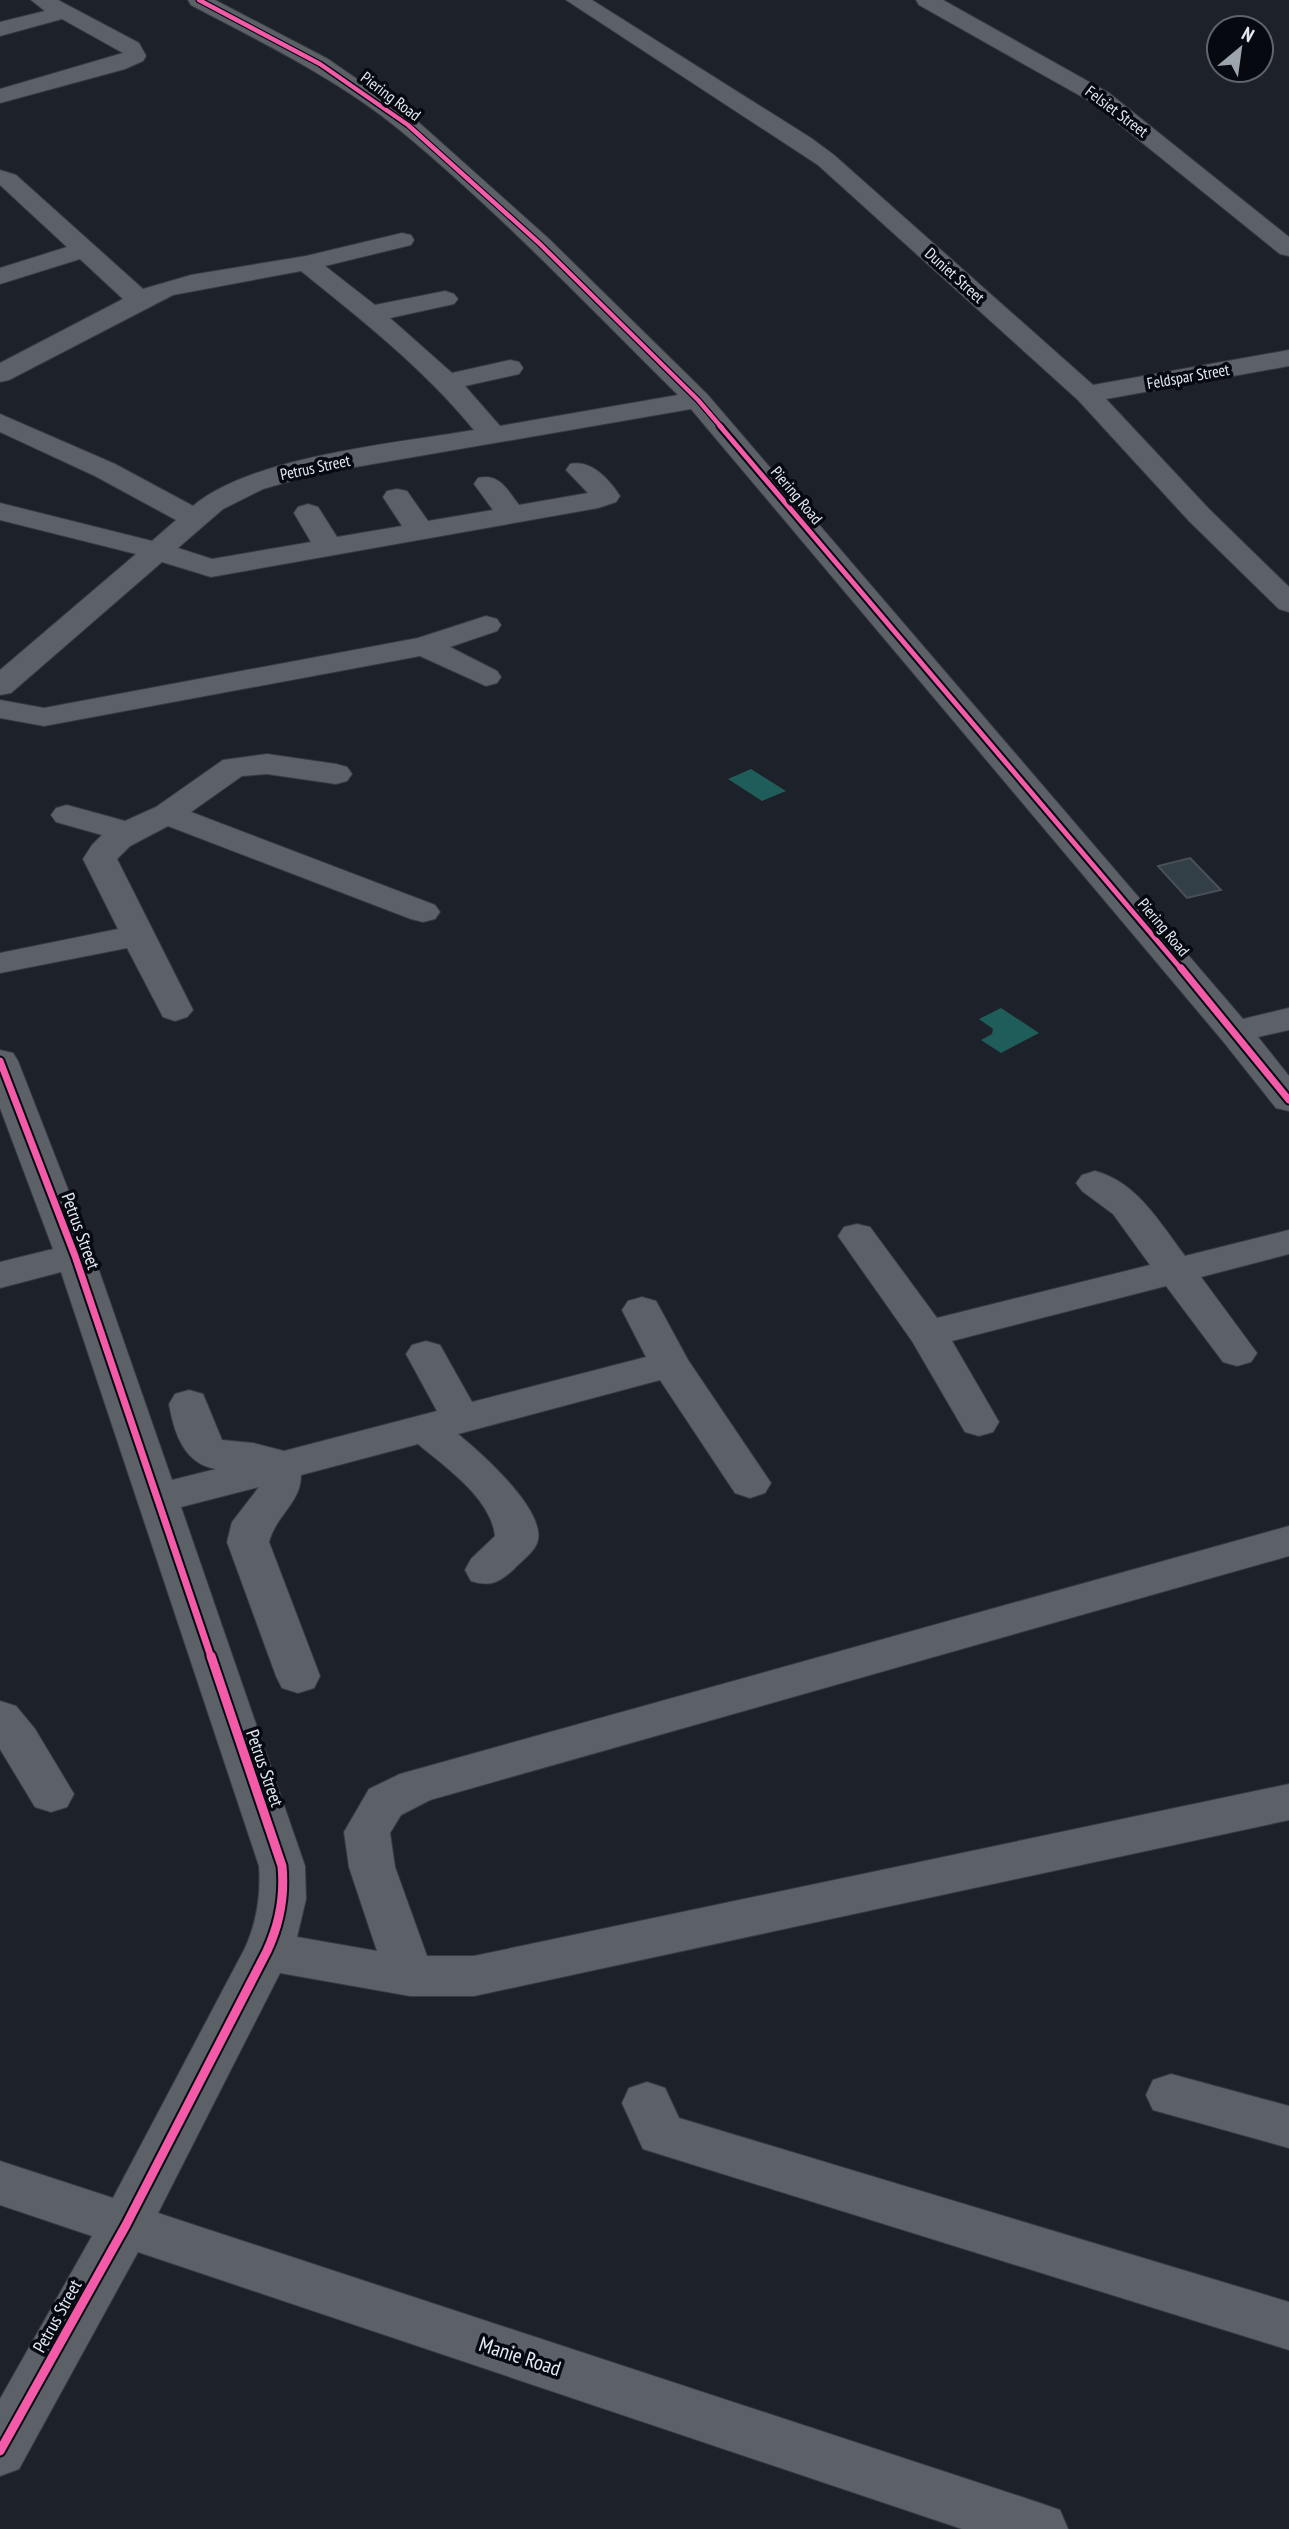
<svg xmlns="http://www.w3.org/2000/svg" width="1289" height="2529" viewBox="0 0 1289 2529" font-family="'PT Sans Narrow',sans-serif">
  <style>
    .water { fill: #1f5d5b }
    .building { fill: #323f46; stroke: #4a5056; stroke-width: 2 }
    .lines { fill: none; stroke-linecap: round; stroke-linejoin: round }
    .minor-casing { stroke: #383b42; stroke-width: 2 }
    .minor { fill: #5c6067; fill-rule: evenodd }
    .cycleway-far3-casing { stroke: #060a10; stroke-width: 7 }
    .cycleway-far2-casing { stroke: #060a10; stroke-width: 9 }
    .cycleway-far1-casing { stroke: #060a10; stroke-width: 11 }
    .cycleway-casing { stroke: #060a10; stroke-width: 13 }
    .cycleway-far3 { stroke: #f35aa7; stroke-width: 4.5 }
    .cycleway-far2 { stroke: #f35aa7; stroke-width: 5 }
    .cycleway-far1 { stroke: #f35aa7; stroke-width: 7 }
    .cycleway { stroke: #f35aa7; stroke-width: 9 }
    .labels { text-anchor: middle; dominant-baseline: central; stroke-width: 7; stroke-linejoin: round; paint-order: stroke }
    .far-street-label { font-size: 16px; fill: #e3eaf4; stroke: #060a10 }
    .street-label { font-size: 18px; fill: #e3eaf4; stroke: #060a10 }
    .near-street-label { font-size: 21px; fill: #e3eaf4; stroke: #060a10 }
  </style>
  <rect width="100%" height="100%" fill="#1d2129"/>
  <g class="water">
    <polygon points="751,769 786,791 762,801 728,779"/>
    <polygon points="1001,1008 1039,1033 1001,1053 981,1040 992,1034 993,1029 979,1019"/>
  </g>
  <polygon class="building" points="1190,858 1221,890 1187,898 1158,866"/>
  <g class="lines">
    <defs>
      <g id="minor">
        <polygon points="31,0 58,0 139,43 146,56 143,61 125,69 0,103 0,89 123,53 62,19 0,36 0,22 45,11"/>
        <path d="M188,0H215L328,59L416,120L548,238L707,394L1243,1019L1289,1008V1030L1258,1037L1289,1076V1111L1276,1108L1222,1040L691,409L315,474L263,489L223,509L178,548L212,559L311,542L294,513L298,507L308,504L318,507L337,537L402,526L383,497L387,491L397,489L407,491L428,521L493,510L474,484L478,478C500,473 507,490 519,505L588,493L566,470L570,464C591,459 609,479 620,496L616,502L598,508L211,577L162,562L11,693L0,695V670L136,554L0,520V503L152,541L176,520L95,476L0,432V414L115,464L193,506C252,456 398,443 474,430C424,369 362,320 301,271L173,295L9,380L0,382V363L123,299L80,259L0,284V268L67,247L0,185V170L16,175L143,289L191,275L306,256L402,233L411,235L414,240L411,245L325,266L375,305L445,291L454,294L458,299L454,304L390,318L452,373L510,360L519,362L523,368L519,374L465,386L500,426L678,395C588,306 499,212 401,131C338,79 263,43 191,5Z"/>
        <polygon points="566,0 592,0 811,138 834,155 1093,385 1289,350 1289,366 1106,399 1209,509 1289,587 1289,612 1279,609 1189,521 1078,400 818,165"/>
        <polygon points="916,0 943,0 1109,93 1289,237 1289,256 1280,254 1093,103 919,5"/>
        <polygon points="486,616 497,619 501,625 497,631 450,647 497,671 501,677 497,683 486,686 420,656 44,726 0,718 0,700 44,708 418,638"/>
        <polygon points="267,754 336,764 347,767 352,774 347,781 336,784 267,774 242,776 191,812 435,905 440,912 435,919 423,922 411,919 168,826 130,846 117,859 193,1010 187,1017 175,1021 163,1017 127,948 0,973 0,953 118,929 83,859 92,845 102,835 56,822 51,815 56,808 67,805 125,821 156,807 223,760"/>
        <path d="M0,1050L13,1053L18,1061L94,1256L172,1480L216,1469C184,1464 174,1433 169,1404L175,1394L189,1390L203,1394L222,1440L253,1443L284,1451L437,1411L406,1354L412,1345L426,1341L440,1345L472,1402L646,1357L622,1310L628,1301L642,1297L656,1301L688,1360L771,1483L765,1493L750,1498L735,1493L660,1380L458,1434C480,1452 544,1508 538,1540C536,1551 521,1561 514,1569C499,1583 490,1587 471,1581L465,1570L471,1559L495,1536C491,1498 445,1467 418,1444L301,1475C301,1503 276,1515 269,1542L320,1676L314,1688L298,1693L282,1688L276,1676L227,1542L232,1522L259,1487L181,1507L305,1866L306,1899L297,1937L377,1951L349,1867L344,1832L369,1789L400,1774L1289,1526V1556L430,1800L401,1815L390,1833L395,1867L427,1956H474L1289,1784V1820L474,1996H410L280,1973L158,2213L1040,2503L1060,2510L1068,2529H962L138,2252L19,2469L0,2476V2399L92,2236L0,2205V2161L113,2198L245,1948C257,1921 261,1895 259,1866L61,1272L0,1288V1262L53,1249L0,1108Z"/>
        <path d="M1095,1171C1137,1182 1160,1223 1185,1256L1289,1230V1254L1201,1277L1257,1353L1251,1362L1237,1366L1223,1362L1166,1286L952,1341L999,1422L993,1432L979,1436L965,1432L912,1341L838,1236L844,1227L857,1224L870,1227L937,1318L1150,1265L1113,1214L1082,1191L1076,1183L1082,1175Z"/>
        <polygon points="0,1701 16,1706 35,1729 74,1794 67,1807 51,1812 35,1807 0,1749"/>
        <polygon points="1171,2074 1289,2106 1289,2148 1153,2110 1146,2095 1153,2080"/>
        <polygon points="647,2082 665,2088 679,2118 1289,2302 1289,2350 643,2149 622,2103 629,2088"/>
      </g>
    </defs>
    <use href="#minor" class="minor-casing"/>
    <use href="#minor" class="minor"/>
    <defs>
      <polyline id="cycleway-far3" points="199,0 320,64 408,125 539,243 698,400 722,428"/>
      <polyline id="cycleway-far2" points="720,426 1182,970"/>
      <g id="cycleway-far1">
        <polyline points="1181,968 1289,1100"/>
        <polyline points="0,1061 75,1256 211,1657"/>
      </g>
      <path id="cycleway" d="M0,2451L126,2225L267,1951C280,1923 285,1897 282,1866L211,1656"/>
    </defs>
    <use href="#cycleway-far3" class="cycleway-far3-casing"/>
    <use href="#cycleway-far2" class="cycleway-far2-casing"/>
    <use href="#cycleway-far1" class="cycleway-far1-casing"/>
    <use href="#cycleway" class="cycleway-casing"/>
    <use href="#cycleway-far3" class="cycleway-far3"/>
    <use href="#cycleway-far2" class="cycleway-far2"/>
    <use href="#cycleway-far1" class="cycleway-far1"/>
    <use href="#cycleway" class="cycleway"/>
  </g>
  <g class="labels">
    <g class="far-street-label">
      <text transform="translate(391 96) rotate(37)">Piering Road</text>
      <text transform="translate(1117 111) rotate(37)">Felsiet Street</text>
      <text transform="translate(955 275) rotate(42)">Duniet Street</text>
      <text transform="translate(1188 376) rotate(-10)">Feldspar Street</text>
      <text transform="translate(315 467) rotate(-12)">Petrus Street</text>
      <text transform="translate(797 495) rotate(50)">Piering Road</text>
      <text transform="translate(1164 927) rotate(50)">Piering Road</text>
    </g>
    <g class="street-label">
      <text transform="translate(81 1231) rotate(70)">Petrus Street</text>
      <text transform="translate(265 1768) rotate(71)">Petrus Street</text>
      <text transform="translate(57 2316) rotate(-61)">Petrus Street</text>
    </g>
    <g class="near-street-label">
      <text transform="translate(520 2356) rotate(18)">Manie Road</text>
    </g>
  </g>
  <g transform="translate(1240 49) rotate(29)"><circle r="33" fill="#060a10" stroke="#5e646b" stroke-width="2"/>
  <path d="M0-5L12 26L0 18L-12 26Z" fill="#9ea4ad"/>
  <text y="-10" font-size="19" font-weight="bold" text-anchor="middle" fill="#e3eaf4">N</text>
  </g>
</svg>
